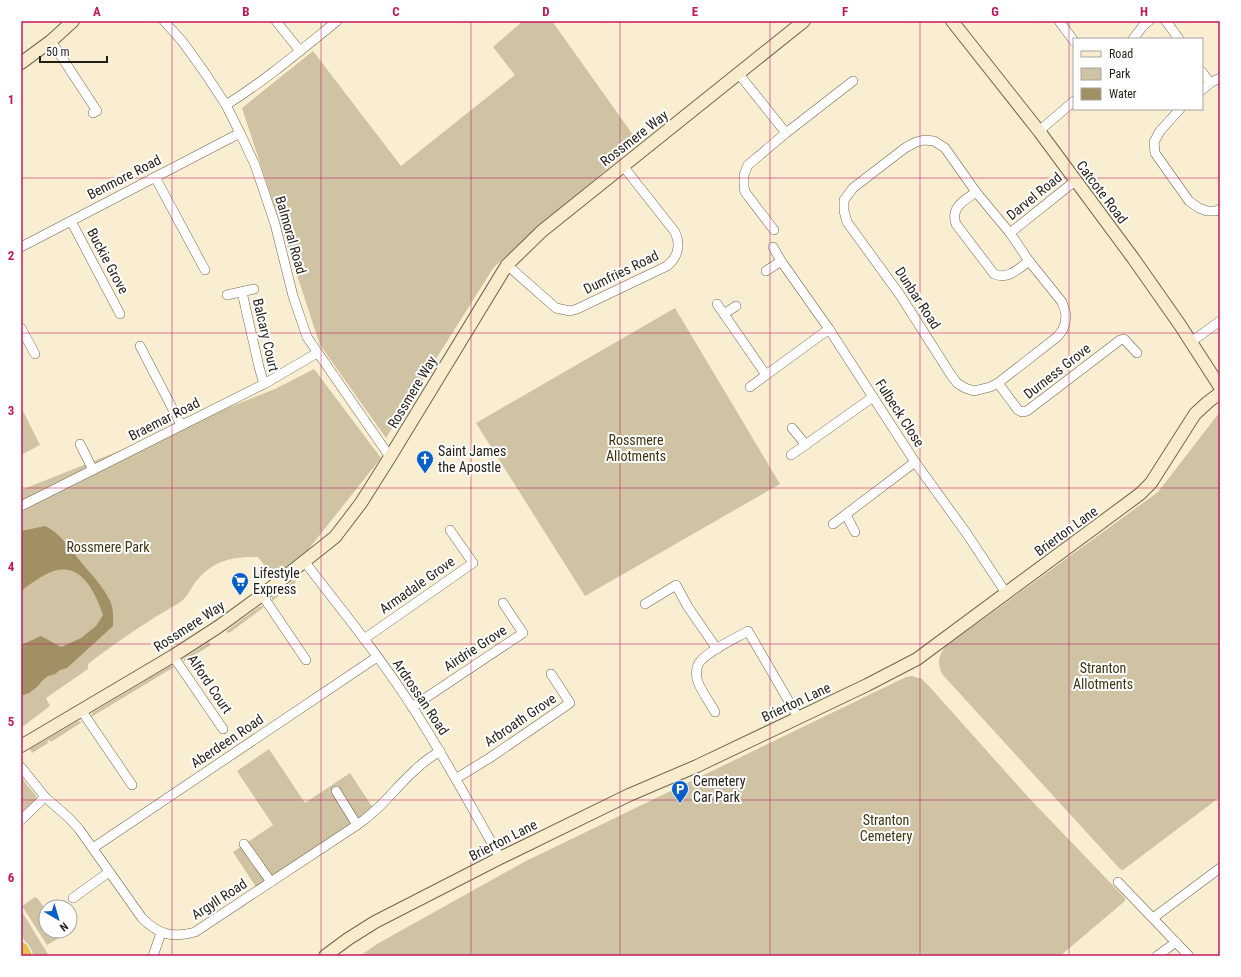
<svg xmlns="http://www.w3.org/2000/svg" width="1241" height="977" viewBox="0 0 1241 977" font-family="'Roboto Condensed',sans-serif">
  <style>
    .green { fill: #cfc3a3 }
    .water { fill: #a19063 }
    .lines { fill: none; stroke-linecap: round; stroke-linejoin: round }
    .street-casing { stroke: #70674f; stroke-width: 10 }
    .secondary-casing { stroke: #70674f; stroke-width: 14 }
    .highway-casing { stroke: #fff; stroke-width: 18 }
    .street { stroke: #fff; stroke-width: 9 }
    .secondary { stroke: #f8eccc; stroke-width: 12 }
    .highway { stroke: #e8c155; stroke-width: 16 }
    .grid { fill: none; stroke: #c2185b; stroke-width: 1; stroke-opacity: 0.55 }
    .labels { text-anchor: middle; dominant-baseline: central; stroke-width: 4; stroke-linejoin: round; paint-order: stroke }
    .street-label { font-size: 14px; fill: #221e14; stroke: #fff }
    .park-label { font-size: 14px; fill: #41330e; stroke: #fff }
    .poi-label { font-size: 14px; fill: #221e14; stroke: #fff; text-anchor: start }
    .neatline { fill: none; stroke: #c2185b; stroke-width: 1.5 }
    .grid-label { font-size: 13px; text-anchor: middle; font-weight: bold; fill: #c2185b }
  </style>
  <rect width="100%" height="100%" fill="#f9eed2"/>
  <g class="green">
    <polygon points="523,21 552,21 638,142 494,267 386,438 320,345 242,108 313,51 401,166 515,75 493,47"/>
    <polygon points="675,308 780,484 585,596 476,423"/>
    <path d="M314,369L381,458L303,556L274,578L258,557C231,556 211,561 194,584C190,590 185,600 179,603C147,621 117,642 88,664V669L46,698L50,706L21,728V490L275,389Z"/>
    <polygon points="21,407 40,445 21,455"/>
    <path d="M1219,413L1220,415V797L1123,870L1120,869L942,674C937,662 938,658 945,647L1158,492Z"/>
    <polygon points="294,580 296,582 271,602 272,597"/>
    <polygon points="262,606 264,607 232,631 228,633 226,631 259,607"/>
    <polygon points="209,642 211,645 183,662 184,658"/>
    <polygon points="170,666 174,667 91,717 92,713 95,711"/>
    <polygon points="912,676 922,679 928,685 1028,797 1125,898 1125,901 1060,956 360,956 377,944 524,862 906,677"/>
    <polygon points="78,721 82,722 51,742 49,740 47,742 48,743 32,753 30,749"/>
    <polygon points="269,749 305,803 350,773 375,811 258,890 233,852 273,825 237,771"/>
    <polygon points="21,775 26,784 35,794 37,799 21,818"/>
    <polygon points="35,897 38,899 46,910 46,931 61,931 62,934 61,937 47,945 22,906"/>
    <polygon points="21,910 49,956 33,956 21,934"/>
  </g>
  <path class="water" d="M45,526C60,533 70,548 80,561C91,574 103,586 110,601C114,609 113,617 113,626L67,668L60,670L55,674L48,676L42,681L37,687L29,693L21,696V645L41,636L61,647L81,638L96,626L103,615C93,585 76,555 41,577C34,582 26,586 21,592V531Z"/>
  <g class="lines">
    <defs>
      <g id="street">
        <polyline points="164,21 182,41 205,73 226,105 240,133 255,165 275,224 293,296 307,337 390,457"/>
        <polyline points="276,21 300,51"/>
        <polyline points="1059,21 1074,41"/>
        <polyline points="1166,21 1179,39"/>
        <polyline points="1133,39 1143,26 1149,21"/>
        <polyline points="51,41 97,111 93,113"/>
        <polyline points="1202,72 1210,83"/>
        <polyline points="738,73 786,133"/>
        <polyline points="1202,90 1210,83 1220,78"/>
        <path d="M226,105C266,80 301,50 337,21"/>
        <polyline points="1180,109 1160,131 1154,142 1155,153 1189,201 1199,208 1207,211 1216,211 1220,209"/>
        <polyline points="1039,131 1074,101"/>
        <polygon points="924,140 934,141 945,148 976,192 1010,233 1029,261 1062,302 1066,314 1065,324 1062,331 1057,337 998,383 990,387 974,391 965,388 957,383 951,375 900,295 847,222 844,211 844,200 853,188 905,148 916,142"/>
        <polyline points="155,177 205,270"/>
        <path d="M976,192C965,200 950,207 956,224L994,274C1008,280 1018,269 1029,261"/>
        <polyline points="71,221 120,314"/>
        <polyline points="774,230 745,192 744,187 744,175 748,165 786,133 853,81"/>
        <polyline points="1010,233 1075,181"/>
        <polyline points="21,247 240,133"/>
        <polyline points="773,247 781,261 829,329 915,462 967,534 1006,593"/>
        <path d="M507,265L556,308L570,311L577,309L667,266C678,257 681,245 675,232L623,166"/>
        <polyline points="766,271 781,261"/>
        <polyline points="242,292 259,367 264,384"/>
        <polyline points="227,295 254,289"/>
        <polyline points="717,304 766,375 829,329"/>
        <polyline points="724,314 736,306"/>
        <polyline points="21,328 35,354"/>
        <polyline points="1191,342 1220,321"/>
        <polyline points="140,346 181,425"/>
        <polyline points="998,383 1018,410 1022,412 1027,411 1120,340 1124,339 1137,353"/>
        <polyline points="750,387 766,375"/>
        <polyline points="792,428 806,445"/>
        <polyline points="80,444 93,470"/>
        <polyline points="791,455 873,397"/>
        <polyline points="21,506 264,384 317,353"/>
        <polyline points="846,515 855,532"/>
        <polyline points="833,524 915,462"/>
        <path d="M304,561C341,609 380,657 413,708C444,757 472,807 500,858"/>
        <polyline points="262,595 306,660"/>
        <polyline points="645,604 676,585 688,607 717,649"/>
        <polyline points="364,639 473,563 450,530"/>
        <polyline points="173,656 223,729"/>
        <polyline points="412,707 523,633 503,603"/>
        <polyline points="81,710 132,785"/>
        <path d="M715,712C709,701 700,690 697,679C696,673 696,668 699,663C706,652 736,638 748,631L798,717"/>
        <path d="M21,767L45,797L69,818L79,829L142,918C159,935 172,938 195,932L357,825C380,810 395,788 415,770C423,762 431,757 440,751"/>
        <polyline points="457,778 491,757 570,703 551,674"/>
        <polyline points="336,791 357,825"/>
        <polyline points="21,820 45,797"/>
        <polyline points="244,844 271,882"/>
        <polyline points="93,848 377,657"/>
        <polyline points="1118,882 1189,956"/>
        <polyline points="73,898 109,872"/>
        <polyline points="1153,918 1220,868"/>
        <polyline points="153,956 161,933"/>
        <polyline points="1157,956 1176,942"/>
      </g>
      <g id="secondary">
        <polyline points="952,21 1039,131 1133,258 1180,325 1220,387"/>
        <polyline points="21,63 51,41 73,21"/>
        <polyline points="21,746 173,656 218,627 262,595 335,537 361,503 390,457 507,265 542,231 804,21"/>
        <polyline points="325,956 348,939 375,922 500,858 629,795 697,766 867,685 917,659 1140,494 1151,483 1195,414 1208,402 1220,393"/>
      </g>
      <polyline id="highway" points="21,950 24,956"/>
    </defs>
    <use href="#street" class="street-casing"/>
    <use href="#secondary" class="secondary-casing"/>
    <use href="#highway" class="highway-casing"/>
    <use href="#street" class="street"/>
    <use href="#secondary" class="secondary"/>
    <use href="#highway" class="highway"/>
  </g>
  <path class="grid" d="M172,21V956M321,21V956M471,21V956M620,21V956M770,21V956M920,21V956M1069,21V956M21,178H1220M21,333H1220M21,488H1220M21,644H1220M21,800H1220"/>
  <defs>
    <symbol id="church-pin" viewBox="-11 -11 22 30"><path d="M0 17L-7.5 6A9.5 9.5 0 1 1 7.5 6Z" fill="#095fc8" stroke="#fff"/><path d="M-1.2-6h2.4v3.5h3.3v2.4h-3.3V6h-2.4V-.1h-3.3v-2.4h3.3Z" fill="#fff"/></symbol>
    <symbol id="supermarket-pin" viewBox="-11 -11 22 30"><path d="M0 17L-7.5 6A9.5 9.5 0 1 1 7.5 6Z" fill="#095fc8" stroke="#fff"/><path d="M-6-5.5h2.5l.6 2H6L4.5 2H-2.5L-4.4-4H-6ZM-1.5 3.2a1.3 1.3 0 1 0 .1 0ZM3 3.2a1.3 1.3 0 1 0 .1 0Z" fill="#fff"/></symbol>
    <symbol id="parking-pin" viewBox="-11 -11 22 30"><path d="M0 17L-7.5 6A9.5 9.5 0 1 1 7.5 6Z" fill="#095fc8" stroke="#fff"/><path d="M-3.5-5.5H1a3.5 3.5 0 0 1 0 7H-1V5.5H-3.5ZM-1-3.4V-.6H.8a1.4 1.4 0 0 0 0-2.8Z" fill="#fff"/></symbol>
  </defs>
  <g fill-rule="evenodd">
    <use href="#church-pin" x="415" y="449" width="20" height="27"/>
    <use href="#supermarket-pin" x="230" y="571" width="20" height="27"/>
    <use href="#parking-pin" x="670" y="779" width="20" height="27"/>
  </g>
  <g class="labels">
    <g class="street-label">
      <text transform="translate(634 138) rotate(-38)">Rossmere Way</text>
      <text transform="translate(124 177) rotate(-27)">Benmore Road</text>
      <text transform="translate(1102 192) rotate(53)">Catcote Road</text>
      <text transform="translate(1034 196) rotate(-39)">Darvel Road</text>
      <text transform="translate(291 235) rotate(74)">Balmoral Road</text>
      <text transform="translate(108 261) rotate(62)">Buckie Grove</text>
      <text transform="translate(621 272) rotate(-26)">Dumfries Road</text>
      <text transform="translate(918 298) rotate(57)">Dunbar Road</text>
      <text transform="translate(266 335) rotate(77)">Balcary Court</text>
      <text transform="translate(1057 371) rotate(-38)">Durness Grove</text>
      <text transform="translate(412 392) rotate(-59)">Rossmere Way</text>
      <text transform="translate(900 413) rotate(57)">Fulbeck Close</text>
      <text transform="translate(164 419) rotate(-27)">Braemar Road</text>
      <text transform="translate(1066 531) rotate(-36)">Brierton Lane</text>
      <text transform="translate(417 585) rotate(-35)">Armadale Grove</text>
      <text transform="translate(189 626) rotate(-33)">Rossmere Way</text>
      <text transform="translate(475 648) rotate(-33)">Airdrie Grove</text>
      <text transform="translate(210 684) rotate(56)">Alford Court</text>
      <text transform="translate(421 697) rotate(56)">Ardrossan Road</text>
      <text transform="translate(796 702) rotate(-25)">Brierton Lane</text>
      <text transform="translate(520 720) rotate(-34)">Arbroath Grove</text>
      <text transform="translate(227 741) rotate(-34)">Aberdeen Road</text>
      <text transform="translate(503 840) rotate(-27)">Brierton Lane</text>
      <text transform="translate(219 899) rotate(-33)">Argyll Road</text>
    </g>
    <g class="park-label">
      <text x="636" y="440">Rossmere<tspan x="636" dy="16">Allotments</tspan></text>
      <text x="108" y="547">Rossmere Park</text>
      <text x="1103" y="668">Stranton<tspan x="1103" dy="16">Allotments</tspan></text>
      <text x="886" y="820">Stranton<tspan x="886" dy="16">Cemetery</tspan></text>
    </g>
    <g class="poi-label">
      <text x="438" y="451">Saint James<tspan x="438" dy="16">the Apostle</tspan></text>
      <text x="253" y="573">Lifestyle<tspan x="253" dy="16">Express</tspan></text>
      <text x="693" y="781">Cemetery<tspan x="693" dy="16">Car Park</tspan></text>
    </g>
  </g>
  <rect width="1241" height="977" fill="none" stroke="#ffffff" stroke-width="44"/>
  <rect x="1073" y="38" width="130" height="72" fill="#ffffff" stroke="#a7a5a1"/>
  <rect x="1081" y="51" width="20" height="6" fill="#f8eccc" stroke="#a7a5a1"/>
  <text x="1109" y="58" font-size="12" fill="#221e14">Road</text>
  <rect x="1081" y="68" width="20" height="12" fill="#cfc3a3" stroke="#a7a5a1"/>
  <text x="1109" y="78" font-size="12" fill="#221e14">Park</text>
  <rect x="1081" y="88" width="20" height="12" fill="#a19063" stroke="#a7a5a1"/>
  <text x="1109" y="98" font-size="12" fill="#221e14">Water</text>
  <g transform="translate(58 919) rotate(142)"><circle r="19" fill="#ffffff" stroke="#a7a5a1"/>
  <path d="M0-3L7 15L0 10L-7 15Z" fill="#095fc8"/>
  <text y="-6" font-size="11" font-weight="bold" text-anchor="middle" fill="#221e14">N</text>
  </g>
  <path d="M40 56v6h67v-6" fill="none" stroke="#221e14" stroke-width="2"/>
  <text x="46" y="56" font-size="12" fill="#221e14" stroke="#ffffff" stroke-width="3" paint-order="stroke">50 m</text>
  <rect x="22" y="22" width="1197" height="933" class="neatline"/>
  <g class="grid-label">
    <text x="97" y="16">A</text>
    <text x="246" y="16">B</text>
    <text x="396" y="16">C</text>
    <text x="546" y="16">D</text>
    <text x="695" y="16">E</text>
    <text x="845" y="16">F</text>
    <text x="995" y="16">G</text>
    <text x="1144" y="16">H</text>
    <text x="11" y="104">1</text>
    <text x="11" y="260">2</text>
    <text x="11" y="415">3</text>
    <text x="11" y="571">4</text>
    <text x="11" y="726">5</text>
    <text x="11" y="882">6</text>
  </g>
</svg>
